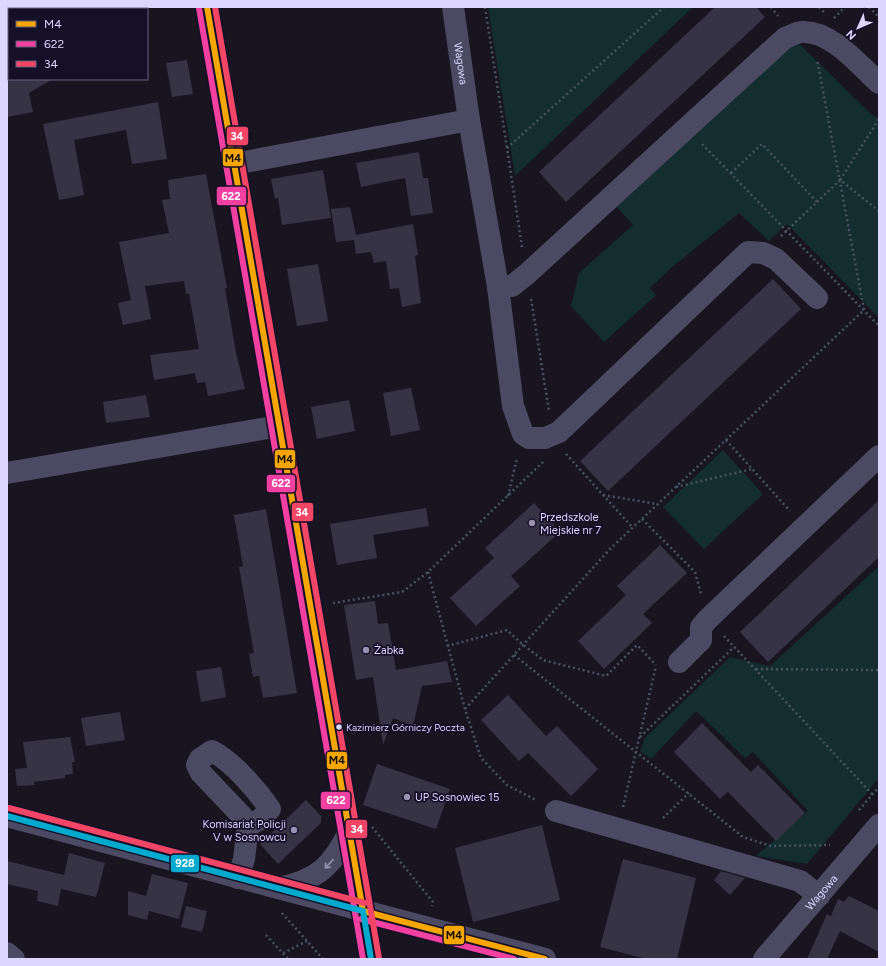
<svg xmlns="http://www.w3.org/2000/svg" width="886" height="966" viewBox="0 0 886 966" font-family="Figtree,sans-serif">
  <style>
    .green { fill: #132d30 }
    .building { fill: #363344 }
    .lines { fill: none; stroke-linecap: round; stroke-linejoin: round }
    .path { stroke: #485362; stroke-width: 2.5; stroke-dasharray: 2 3; stroke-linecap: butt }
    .minor { stroke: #4c4a62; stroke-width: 22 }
    .bus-1-casing { stroke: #150f27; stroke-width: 9 }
    .bus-2-casing { stroke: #150f27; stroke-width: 9 }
    .bus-3-casing { stroke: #150f27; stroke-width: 9 }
    .bus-4-casing { stroke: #150f27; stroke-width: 9 }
    .bus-1 { stroke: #f7a600; stroke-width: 6 }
    .bus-2 { stroke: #f240a1; stroke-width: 6 }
    .bus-3 { stroke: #f34667; stroke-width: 6 }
    .bus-4 { stroke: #00a9ce; stroke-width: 6 }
    .oneway { stroke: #9490b0 }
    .poi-dot { fill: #9892b1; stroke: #150f27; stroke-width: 1.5 }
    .bus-dot { fill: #ddd6ff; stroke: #150f27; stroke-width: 1.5 }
    .labels { text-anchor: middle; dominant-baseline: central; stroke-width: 3.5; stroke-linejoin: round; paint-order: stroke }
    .bus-label { font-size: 10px; fill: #ddd6ff; stroke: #150f27; text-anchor: start }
    .street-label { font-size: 11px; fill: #ddd6ff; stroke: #150f27 }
    .poi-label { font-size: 11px; fill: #ddd6ff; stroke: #150f27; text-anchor: start }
    .line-badge { stroke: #150f27; stroke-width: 1.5 }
    .badge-label { font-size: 11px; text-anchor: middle; font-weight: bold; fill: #fff }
    .pale-badge-label { font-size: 11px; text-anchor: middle; font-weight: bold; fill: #111 }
  </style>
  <rect width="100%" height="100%" fill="#181521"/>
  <g class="green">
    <polygon points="488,7 693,7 515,176"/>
    <polygon points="786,31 872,115 879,118 879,318 787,224 769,241 739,213 671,268 650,288 656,295 604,342 571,306 579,273 633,225 609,198"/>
    <polygon points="723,450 763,494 704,549 663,507"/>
    <polygon points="879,566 879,778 807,864 756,856 808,811 753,752 745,758 696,711 651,759 640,751 645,738 730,657 770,666"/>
  </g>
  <g class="building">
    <polygon points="715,7 756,7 765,17 566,202 539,172"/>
    <polygon points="187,60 193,94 172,97 166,63"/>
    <polygon points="7,79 53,79 29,93 33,112 7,117"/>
    <polygon points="158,102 167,159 132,164 126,130 74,140 84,195 59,200 43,124"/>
    <polygon points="419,152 423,178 428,178 433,213 411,216 405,178 361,187 356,163"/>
    <polygon points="323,170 331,218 282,225 278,198 275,199 271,179"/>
    <polygon points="206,174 227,288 225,288 236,353 245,389 208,396 205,382 197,383 195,373 154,380 150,355 199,349 189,294 186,294 184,281 145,286 151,319 123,325 118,303 131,300 119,242 169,233 162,200 170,199 168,180"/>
    <polygon points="350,207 356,235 413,224 418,255 415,256 421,303 402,307 399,288 390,289 386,261 374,263 371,252 356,254 354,240 336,242 331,209"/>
    <polygon points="318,264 328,321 297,326 287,269"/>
    <polygon points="773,279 801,309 608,491 580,461"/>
    <polygon points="411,388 420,430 391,436 383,393"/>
    <polygon points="146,395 150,417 106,423 103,402"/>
    <polygon points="349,400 355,431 317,439 311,407"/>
    <polygon points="879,500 879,557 768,662 740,632"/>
    <polygon points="534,503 560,532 511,576 520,586 476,626 450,598 494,558 485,548"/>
    <polygon points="426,508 429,526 373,535 377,558 337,565 330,524"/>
    <polygon points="266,509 297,693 263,698 259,676 253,677 249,654 254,653 239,567 243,566 234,515"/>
    <polygon points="660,545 687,573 643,614 652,623 604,669 578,641 626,595 617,586"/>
    <polygon points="375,601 378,624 388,623 396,670 447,661 452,682 422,686 413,726 393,718 383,745 373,677 356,680 344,605"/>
    <polygon points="221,667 226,697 201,702 196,671"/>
    <polygon points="508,695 546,736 557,726 598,769 571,796 528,753 519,761 481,720"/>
    <polygon points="120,712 125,740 86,746 81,718"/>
    <polygon points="702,723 751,772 758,765 805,813 776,841 728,792 720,799 674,752"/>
    <polygon points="70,737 75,762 72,762 73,774 65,775 65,778 34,782 35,785 17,786 15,769 27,768 23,742"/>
    <polygon points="377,764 450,789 436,829 363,805"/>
    <polygon points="306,800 321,816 321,823 278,864 260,844"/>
    <polygon points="542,825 560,900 473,922 455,848"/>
    <polygon points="69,853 105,863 96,897 61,889 58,906 37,901 38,891 7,884 7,861 64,875"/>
    <polygon points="623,859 696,878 677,959 646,959 600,947"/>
    <polygon points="721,871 745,878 730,895 714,880"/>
    <polygon points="152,874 188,883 179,919 149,911 147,920 128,915 128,891 146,896"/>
    <polygon points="849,896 879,911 879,952 840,931 827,959 807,959 827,914 831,916 838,899 844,902"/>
    <polygon points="186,906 207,911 202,932 181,927"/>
  </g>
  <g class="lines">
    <g class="path">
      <polyline points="485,7 507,148"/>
      <polyline points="771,7 778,16"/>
      <polyline points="819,7 824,12"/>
      <polyline points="869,7 879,17"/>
      <polyline points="834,18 845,7"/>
      <polyline points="702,144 879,326"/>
      <polyline points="731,173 762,144 817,202 781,236"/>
      <polyline points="840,180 879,119"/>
      <polyline points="817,202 840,180 879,211"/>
      <polyline points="522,247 507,148 664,7"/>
      <polyline points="531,299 549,411"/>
      <polyline points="726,440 790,511"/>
      <polyline points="566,454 633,528"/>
      <polyline points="676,487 752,469"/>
      <polyline points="603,495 657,504"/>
      <polyline points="508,496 517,458"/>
      <polyline points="642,519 695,572 701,594"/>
      <polyline points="428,572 465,709 481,758 507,785 536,800"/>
      <polyline points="333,603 402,592 428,572 544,461"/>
      <polyline points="724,636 873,795"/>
      <polyline points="447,646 507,630 523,645 543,660 606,676 637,645 656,665"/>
      <polyline points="514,655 743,837 771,846 830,845"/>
      <polyline points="756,669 879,670"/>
      <polyline points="465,709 610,549 864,310 817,59"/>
      <polyline points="640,737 734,647"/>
      <polyline points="623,807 656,666"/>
      <polyline points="859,810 879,787"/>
      <polyline points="663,818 689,793"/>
      <polyline points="372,827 433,902 432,906"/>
      <polyline points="282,913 323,959"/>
      <polyline points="266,935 288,959"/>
      <polyline points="283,953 307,941"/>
    </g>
    <g class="minor">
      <polyline points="207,7 371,959"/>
      <path id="s1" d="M453,7L469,120L498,287L513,406L523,434L529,438H545L559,432L748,252L763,253L776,259L817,298"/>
      <polyline points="234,164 469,120"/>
      <path d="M498,287L512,286L527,274L785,38C790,36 797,32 802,32C831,30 860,66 879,83"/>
      <polyline points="7,473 279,426"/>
      <polyline points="679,662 701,640 701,627 708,619 879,456"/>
      <polyline points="556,811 800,881 819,896"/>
      <polyline points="7,816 545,959"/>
      <path d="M238,878L244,859L248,825L241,815L201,773L197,765L200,759L212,751C232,761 257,790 270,809L261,819L248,825"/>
      <path d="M279,888C317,880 333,866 349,831"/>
      <polyline points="7,953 14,959"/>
      <path id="s2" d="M764,959L879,825"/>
    </g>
    <defs>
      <g id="bus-1">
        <polyline points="207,7 363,911"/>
        <polyline points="363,911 545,959"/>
      </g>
      <g id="bus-2">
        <polyline points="199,8 363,959"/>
        <polyline points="361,919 514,959"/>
      </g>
      <g id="bus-3">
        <polyline points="215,7 379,958"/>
        <polyline points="9,808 365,903"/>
      </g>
      <g id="bus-4">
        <polyline points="7,816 363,911"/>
        <polyline points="363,911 371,959"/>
      </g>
    </defs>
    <use href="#bus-1" class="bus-1-casing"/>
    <use href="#bus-2" class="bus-2-casing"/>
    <use href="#bus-3" class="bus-3-casing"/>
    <use href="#bus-4" class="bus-4-casing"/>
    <use href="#bus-1" class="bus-1"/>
    <use href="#bus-2" class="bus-2"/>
    <use href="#bus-3" class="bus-3"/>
    <use href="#bus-4" class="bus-4"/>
  </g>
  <defs><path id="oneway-shaft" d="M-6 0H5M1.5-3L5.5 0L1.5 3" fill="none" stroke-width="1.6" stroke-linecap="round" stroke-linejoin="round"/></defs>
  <use class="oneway" href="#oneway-shaft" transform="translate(329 864) rotate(133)"/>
  <g class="poi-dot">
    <circle cx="532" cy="523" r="4"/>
    <circle cx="366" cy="650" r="4"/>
    <circle cx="407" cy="797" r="4"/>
    <circle cx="294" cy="830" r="4"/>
  </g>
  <circle class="bus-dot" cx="339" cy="727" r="3.5"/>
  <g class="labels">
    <g class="bus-label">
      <text x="346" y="727">Kazimierz Górniczy Poczta</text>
    </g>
    <g class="street-label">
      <text stroke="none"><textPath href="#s1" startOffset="57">Wagowa</textPath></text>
      <text stroke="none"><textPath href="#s2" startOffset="88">Wagowa</textPath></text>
    </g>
    <g class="poi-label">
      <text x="540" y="517">Przedszkole<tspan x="540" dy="13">Miejskie nr 7</tspan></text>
      <text x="374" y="650">Żabka</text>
      <text x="415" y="797">UP Sosnowiec 15</text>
      <text x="286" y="824" text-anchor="end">Komisariat Policji<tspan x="286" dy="13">V w Sosnowcu</tspan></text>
    </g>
  </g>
  <g class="line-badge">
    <rect x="226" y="126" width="23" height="20" rx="4" fill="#f34667"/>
    <rect x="222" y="148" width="22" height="19" rx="4" fill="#f7a600"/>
    <rect x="216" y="186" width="31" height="20" rx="4" fill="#f240a1"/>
    <rect x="274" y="449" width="22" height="20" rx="4" fill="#f7a600"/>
    <rect x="266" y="474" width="30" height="19" rx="4" fill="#f240a1"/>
    <rect x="291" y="502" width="23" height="20" rx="4" fill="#f34667"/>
    <rect x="326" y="751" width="22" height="19" rx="4" fill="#f7a600"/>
    <rect x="320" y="791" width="31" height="19" rx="4" fill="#f240a1"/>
    <rect x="345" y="819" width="23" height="20" rx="4" fill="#f34667"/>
    <rect x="170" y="854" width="30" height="19" rx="4" fill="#00a9ce"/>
    <rect x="443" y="925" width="22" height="20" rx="4" fill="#f7a600"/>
  </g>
  <g class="badge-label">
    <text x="237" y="140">34</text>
    <text x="231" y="200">622</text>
    <text x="281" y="487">622</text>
    <text x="302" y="516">34</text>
    <text x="336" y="804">622</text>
    <text x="357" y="833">34</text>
    <text x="185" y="867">928</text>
  </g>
  <g class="pale-badge-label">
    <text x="233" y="162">M4</text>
    <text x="285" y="463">M4</text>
    <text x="337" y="764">M4</text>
    <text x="454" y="939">M4</text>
  </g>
  <rect width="886" height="966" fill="none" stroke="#ddd6ff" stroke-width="16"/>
  <rect x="8" y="8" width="140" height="72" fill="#150f27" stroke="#655f7d"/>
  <rect x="16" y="21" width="20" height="6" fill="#f7a600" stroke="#655f7d"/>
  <text x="44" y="28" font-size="12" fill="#ddd6ff">M4</text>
  <rect x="16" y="41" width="20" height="6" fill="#f240a1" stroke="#655f7d"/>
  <text x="44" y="48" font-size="12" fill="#ddd6ff">622</text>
  <rect x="16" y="61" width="20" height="6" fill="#f34667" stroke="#655f7d"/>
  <text x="44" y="68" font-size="12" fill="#ddd6ff">34</text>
  <g transform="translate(858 28) rotate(225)" stroke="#150f27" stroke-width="3" paint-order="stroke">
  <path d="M0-3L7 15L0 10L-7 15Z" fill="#ddd6ff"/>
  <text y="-6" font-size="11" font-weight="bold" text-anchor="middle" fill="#ddd6ff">N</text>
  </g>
</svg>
